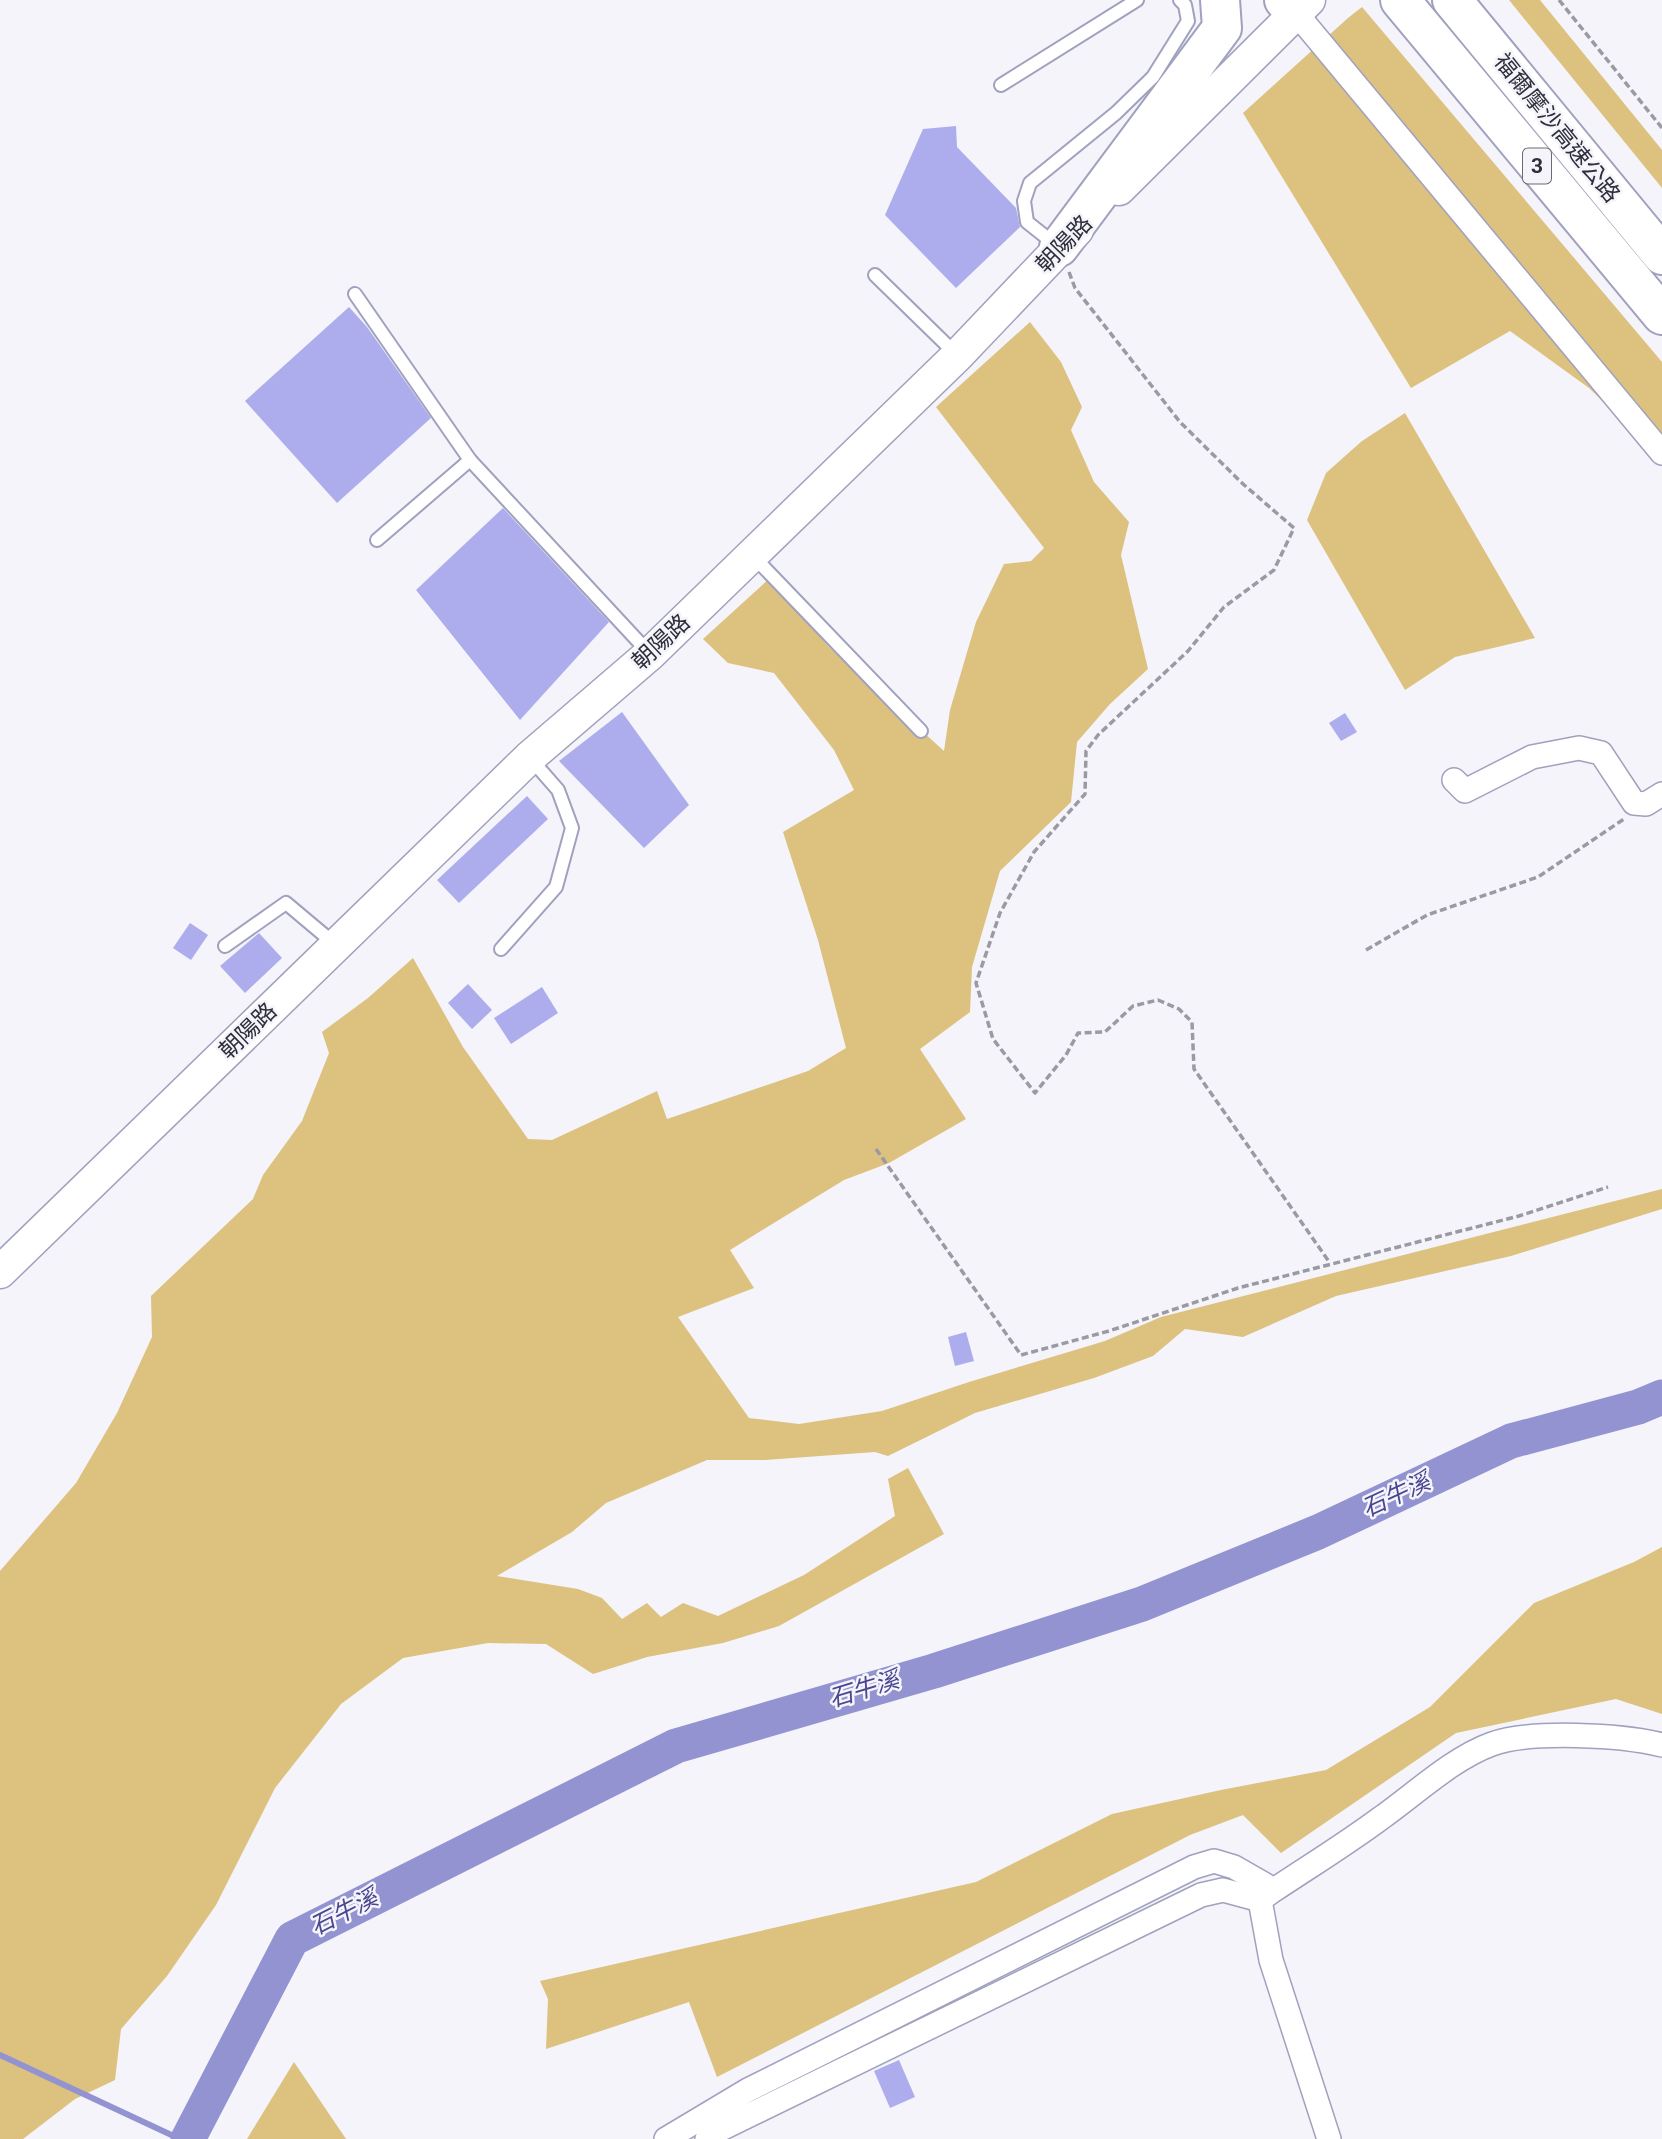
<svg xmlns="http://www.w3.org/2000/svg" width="1662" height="2139" viewBox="0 0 1662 2139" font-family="Roboto,'Noto Sans TC',sans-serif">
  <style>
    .forest { fill: #dcc17f }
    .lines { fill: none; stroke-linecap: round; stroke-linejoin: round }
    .stream { stroke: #9393d1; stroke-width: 6 }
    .river { stroke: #9393d1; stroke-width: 35 }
    .building { fill: #adaded }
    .lane-casing { stroke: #a0a1be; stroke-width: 16 }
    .street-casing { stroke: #a0a1be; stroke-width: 26 }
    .secondary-casing { stroke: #a0a1be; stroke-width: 35 }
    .highway-casing { stroke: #a0a1be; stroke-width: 42 }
    .path { stroke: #9a9aa3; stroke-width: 3.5; stroke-dasharray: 7 3.5; stroke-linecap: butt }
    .lane { stroke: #fff; stroke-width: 12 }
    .street { stroke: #fff; stroke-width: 23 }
    .secondary { stroke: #fff; stroke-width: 32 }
    .highway { stroke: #fff; stroke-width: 38 }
    .labels { text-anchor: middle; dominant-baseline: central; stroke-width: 5; stroke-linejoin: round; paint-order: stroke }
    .shield { fill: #f4f4fa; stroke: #6a6a74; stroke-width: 2 }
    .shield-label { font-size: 21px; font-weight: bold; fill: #2f2f3b }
    .street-label { font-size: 23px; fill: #2f2f3b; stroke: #f4f4fa }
    .water-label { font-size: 24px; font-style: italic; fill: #4b4691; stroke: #f4f4fa }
  </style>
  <rect width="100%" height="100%" fill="#f4f4fa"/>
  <g class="forest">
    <polygon points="1509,0 1540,0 1662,150 1662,188"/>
    <polygon points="1362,7 1662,362 1662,459 1589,388 1510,331 1411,388 1243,113 1348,18"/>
    <polygon points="1030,322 1061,362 1082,407 1071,430 1094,482 1129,522 1121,555 1148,669 1110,704 1077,742 1071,802 1000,871 972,967 970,1012 920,1049 966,1119 889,1163 844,1180 730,1250 754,1288 678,1317 749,1418 799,1424 882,1411 969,1382 1105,1341 1161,1317 1662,1189 1662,1209 1511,1256 1336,1296 1243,1337 1185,1329 1153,1356 1094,1378 975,1413 888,1456 875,1452 765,1460 707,1460 606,1503 572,1532 497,1576 578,1589 602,1598 622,1619 647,1603 661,1617 683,1603 718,1616 804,1575 895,1516 888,1479 908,1468 944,1534 779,1626 723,1643 647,1657 593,1674 546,1644 488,1643 403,1658 341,1704 275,1788 216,1905 167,1976 121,2029 115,2080 75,2099 23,2139 0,2139 0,1571 76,1483 117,1413 152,1337 151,1296 253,1199 263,1175 302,1121 329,1053 322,1032 368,998 413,958 463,1047 528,1139 552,1140 657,1091 667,1119 808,1071 846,1048 818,940 783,832 854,790 834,750 774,673 728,663 703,639 770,578 828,646 944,751 950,710 976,622 1004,564 1031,561 1044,548 936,407"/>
    <polygon points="1405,413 1535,638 1455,657 1405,690 1307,520 1326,473 1362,441"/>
    <polygon points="1662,1547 1662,1714 1616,1699 1456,1733 1281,1853 1243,1815 1190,1835 717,2077 689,2002 546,2049 548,1999 540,1981 976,1882 1112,1814 1221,1790 1326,1770 1430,1707 1534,1603 1634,1562"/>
    <polygon points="294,2062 346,2139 247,2139"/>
  </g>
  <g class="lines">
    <polyline class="stream" points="0,2055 180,2139"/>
    <polyline class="river" points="188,2139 292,1939 676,1746 934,1671 1142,1604 1318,1532 1511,1441 1638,1407 1662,1397"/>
  </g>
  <g class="building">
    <polygon points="956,126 957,147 1016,208 1020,227 956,288 885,215 923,129"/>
    <polygon points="349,307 367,327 431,418 337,503 245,401"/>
    <polygon points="503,508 609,622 520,720 416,590"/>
    <polygon points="622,712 689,805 644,848 559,761"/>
    <polygon points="1345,713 1357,732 1341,741 1329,723"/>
    <polygon points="527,796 548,819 459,903 437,880"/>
    <polygon points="190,923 208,935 191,960 173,948"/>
    <polygon points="259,933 282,958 245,993 220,966"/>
    <polygon points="468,984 492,1010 472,1029 448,1003"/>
    <polygon points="542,987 558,1013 511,1044 494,1018"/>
    <polygon points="966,1332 974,1361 955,1366 948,1337"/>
    <polygon points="899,2060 915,2097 890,2108 874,2071"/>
  </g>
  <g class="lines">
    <defs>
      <g id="lane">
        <polyline points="1001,85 1137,0"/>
        <polyline points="1056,245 1027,222 1024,201 1030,183 1116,113 1153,77 1188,21 1185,5 1180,0"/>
        <polyline points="875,275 957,355"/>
        <polyline points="355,294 470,460 650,654"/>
        <polyline points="377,540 470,460"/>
        <polyline points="752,555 921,731"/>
        <polyline points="225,946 286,903 336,945"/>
        <polyline points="501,949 556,887 572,828 558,790 530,758"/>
      </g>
      <g id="street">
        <polyline points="1296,13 1662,453"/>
        <polyline points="1454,780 1465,791 1532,757 1579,748 1601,753 1634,803 1646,804 1662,794"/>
        <polyline points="1271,1892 1260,1900 1271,1960 1329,2139"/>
        <path d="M666,2139L748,2090L1194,1867L1214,1861L1234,1867L1274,1890C1310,1866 1346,1844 1381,1818C1415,1794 1453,1758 1492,1744C1531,1730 1622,1735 1662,1745"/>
        <polyline points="707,2139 721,2129 1201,1895 1223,1890 1260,1900"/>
      </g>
      <g id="secondary">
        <polyline points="1119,189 1309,0"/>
        <polyline points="0,1272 530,757 650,654 958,355 1077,230"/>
      </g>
      <g id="highway">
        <polyline points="1284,0 1296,13"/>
        <polyline points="1400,0 1662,315"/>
        <polyline points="1452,0 1662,255"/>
        <polyline points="1059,247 1222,28 1220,0"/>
      </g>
    </defs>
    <use href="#lane" class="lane-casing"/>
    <use href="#street" class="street-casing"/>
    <use href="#secondary" class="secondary-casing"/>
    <use href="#highway" class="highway-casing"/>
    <g class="path">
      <polyline points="1559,0 1662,128"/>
      <polyline points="1069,272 1075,288 1180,422 1243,484 1294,528 1274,570 1224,607 1188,651 1098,735 1086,751 1085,794 1034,852 1000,913 976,983 993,1039 1035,1093 1066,1055 1078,1033 1105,1032 1133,1006 1158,1000 1179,1009 1192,1022 1194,1069 1330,1263"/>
      <polyline points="1366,950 1427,915 1538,877 1624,819"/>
      <polyline points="876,1149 1021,1355 1109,1331 1238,1288 1519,1216 1608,1187"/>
    </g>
    <use href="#lane" class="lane"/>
    <use href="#street" class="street"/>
    <use href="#secondary" class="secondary"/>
    <use href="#highway" class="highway"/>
  </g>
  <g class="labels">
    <rect class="shield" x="1523" y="148.5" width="28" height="35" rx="5"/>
    <g class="shield-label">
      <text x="1537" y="166">3</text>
    </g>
    <g class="street-label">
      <text transform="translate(1557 128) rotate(51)">福爾摩沙高速公路</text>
      <text transform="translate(1064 244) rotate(-46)">朝陽路</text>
      <text transform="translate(661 642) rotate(-43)">朝陽路</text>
      <text transform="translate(248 1031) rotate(-44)">朝陽路</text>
    </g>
    <g class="water-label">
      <text transform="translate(1396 1495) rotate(-25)">石牛溪</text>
      <text transform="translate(864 1689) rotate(-17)">石牛溪</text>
      <text transform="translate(344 1912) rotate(-27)">石牛溪</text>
    </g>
  </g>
</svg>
